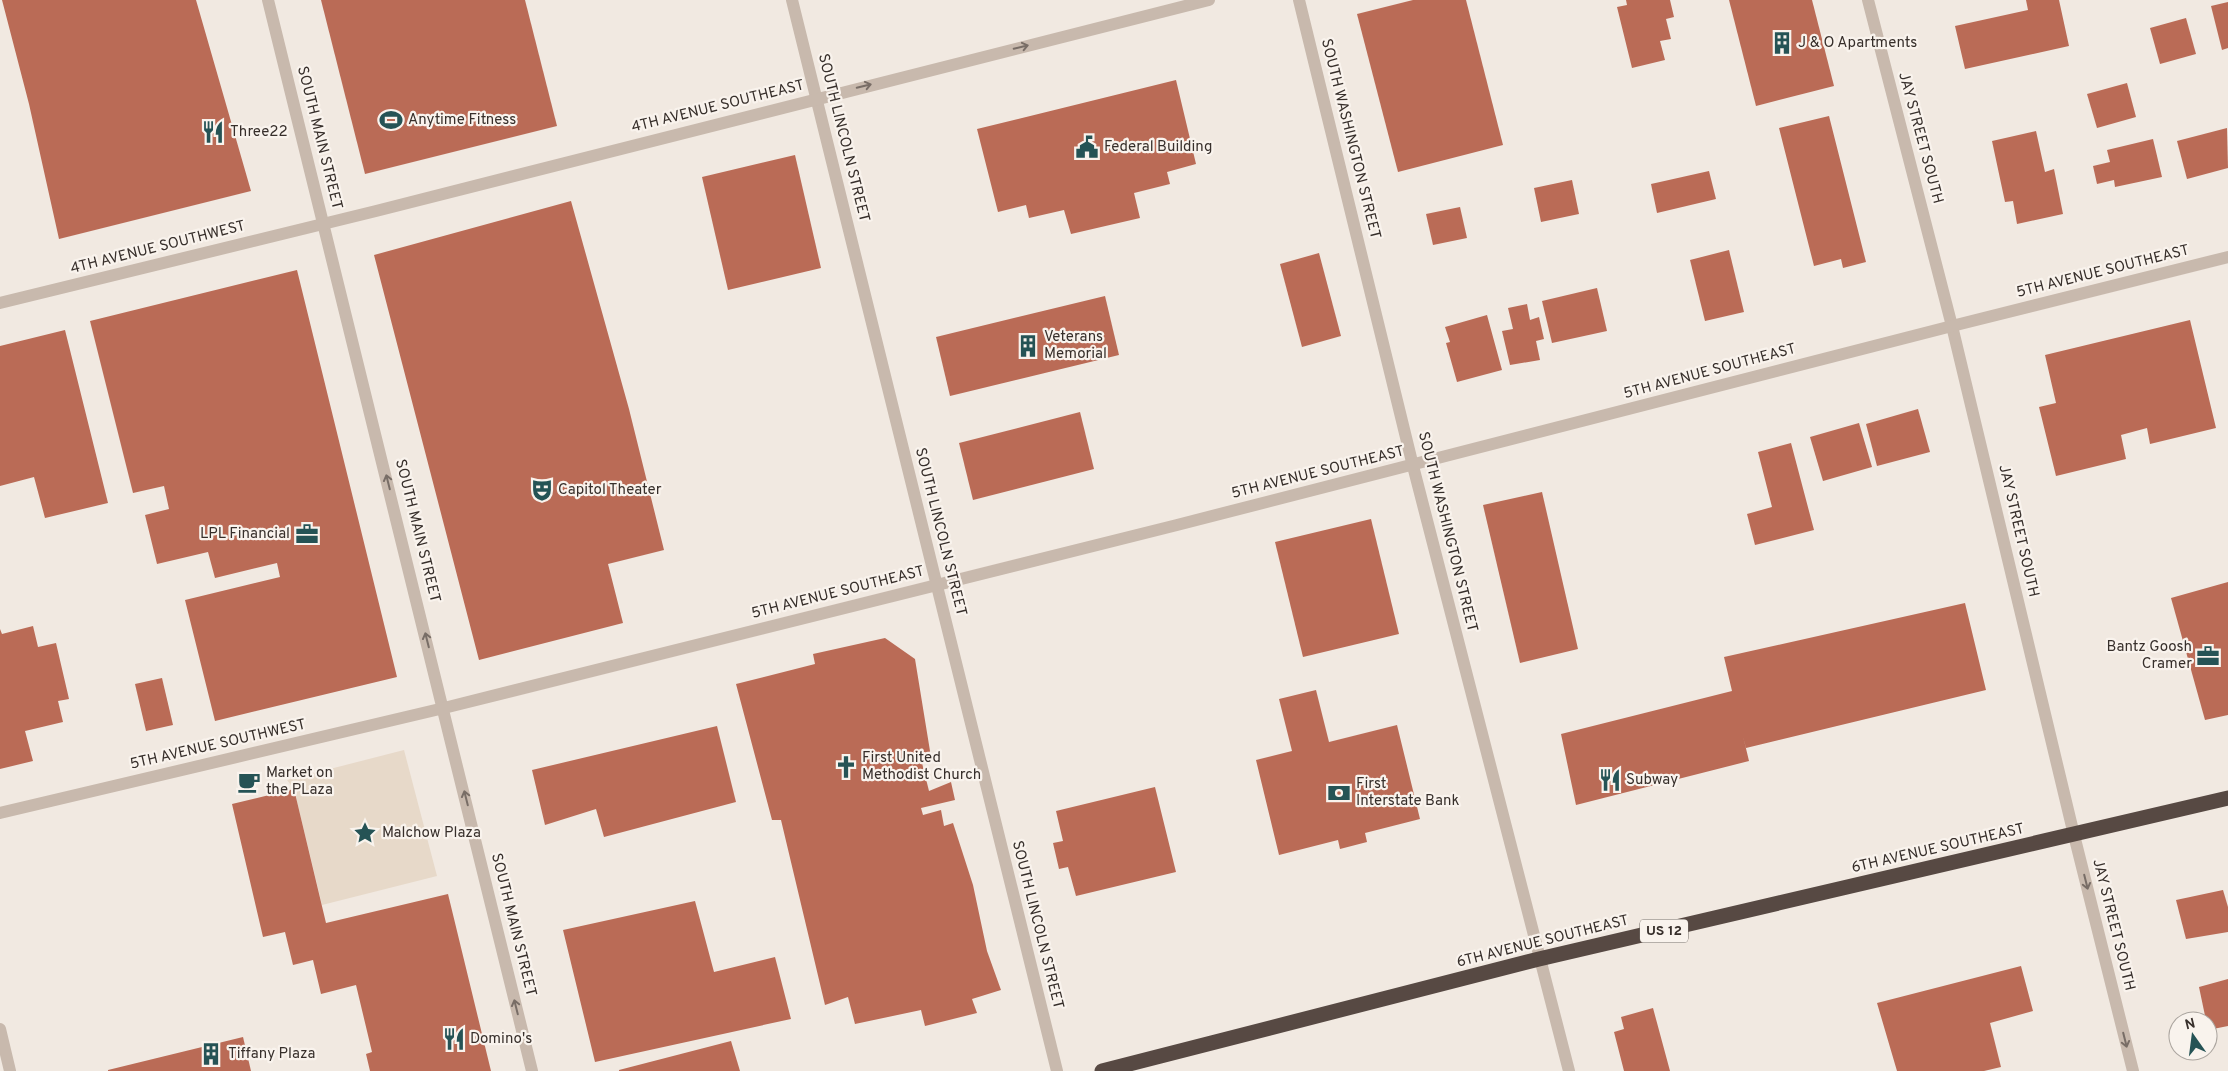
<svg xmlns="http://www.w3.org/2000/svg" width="2228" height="1071" viewBox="0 0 2228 1071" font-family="Overpass,sans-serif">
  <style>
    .plaza { fill: #e7d9c9 }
    .building { fill: #ba6b56 }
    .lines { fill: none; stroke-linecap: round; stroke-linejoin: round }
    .minor { stroke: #c8b9ad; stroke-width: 12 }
    .highway { stroke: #574943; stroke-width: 15 }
    .oneway { stroke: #786d66 }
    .labels { text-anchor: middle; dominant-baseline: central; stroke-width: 4.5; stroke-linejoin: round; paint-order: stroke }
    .shield { fill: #f9f3ed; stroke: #716a65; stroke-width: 1 }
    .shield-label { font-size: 14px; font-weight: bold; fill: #372f2b }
    .poi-label { font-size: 15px; fill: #372f2b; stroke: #f9f3ed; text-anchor: start }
    .street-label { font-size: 15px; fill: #372f2b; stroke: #f9f3ed }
  </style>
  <rect width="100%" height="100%" fill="#f1e9e1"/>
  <polygon class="plaza" points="404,750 437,876 322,905 294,789 287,780"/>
  <g class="building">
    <polygon points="2,0 196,0 251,191 59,239 29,104"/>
    <polygon points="321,0 525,0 557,126 365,174"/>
    <polygon points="1413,0 1466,0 1503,145 1398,172 1357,14"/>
    <polygon points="1626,0 1670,0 1674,17 1666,19 1671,39 1660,41 1665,60 1632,68 1617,7 1627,5"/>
    <polygon points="1729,0 1812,0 1834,86 1756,106"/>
    <polygon points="2026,0 2059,0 2069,46 1965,69 1955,26 2028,10"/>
    <polygon points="2228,2 2228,48 2222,50 2211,6"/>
    <polygon points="2186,18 2196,54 2160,64 2150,28"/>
    <polygon points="1176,80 1196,164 1167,172 1170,184 1134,193 1140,218 1071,234 1064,210 1029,218 1026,205 998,212 977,129"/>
    <polygon points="2127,83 2136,117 2097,128 2087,94"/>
    <polygon points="1829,116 1866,262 1843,268 1841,259 1814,266 1779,128"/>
    <polygon points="2227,128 2228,168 2187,179 2177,141"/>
    <polygon points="2036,131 2045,172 2054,169 2063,214 2017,224 2013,201 2005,202 1992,141"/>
    <polygon points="2153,139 2162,177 2115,187 2114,180 2097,184 2093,166 2110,162 2107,150"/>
    <polygon points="795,155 821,268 728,290 702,177"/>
    <polygon points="1709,171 1716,199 1657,213 1651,184"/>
    <polygon points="1572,180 1579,214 1541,222 1534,188"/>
    <polygon points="571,201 629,409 664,550 608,564 623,623 479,660 374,255"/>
    <polygon points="1460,207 1467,238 1433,245 1426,214"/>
    <polygon points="1729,250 1744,312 1705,321 1690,260"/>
    <polygon points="1319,253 1341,336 1302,347 1280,264"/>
    <polygon points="297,270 397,677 215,721 185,600 280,577 277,563 215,578 208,552 157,564 145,515 169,509 164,486 133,493 90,321"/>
    <polygon points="1597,288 1607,331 1552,343 1542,301"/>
    <polygon points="1105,296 1119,355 950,396 936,337"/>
    <polygon points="1527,304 1530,320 1539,317 1544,339 1536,341 1540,360 1510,365 1502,331 1513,329 1508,308"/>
    <polygon points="1487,315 1502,370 1457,382 1446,343 1450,342 1445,327"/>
    <polygon points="2190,320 2216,428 2150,444 2147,428 2121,435 2126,459 2056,476 2039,407 2056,403 2045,355"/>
    <polygon points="65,330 108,503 45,518 34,477 0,486 0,346"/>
    <polygon points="1918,409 1930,452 1877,466 1866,424"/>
    <polygon points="1080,412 1094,469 973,500 959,443"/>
    <polygon points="1859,423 1872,467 1823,481 1810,437"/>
    <polygon points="1791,443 1814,530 1755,545 1747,514 1772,507 1758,452"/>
    <polygon points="1542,492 1578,649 1520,663 1483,505"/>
    <polygon points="1371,519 1399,634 1303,657 1275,542"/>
    <polygon points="2228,582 2228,715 2205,720 2171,598"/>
    <polygon points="1965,603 1986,690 1746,748 1743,736 1749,761 1576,805 1561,734 1732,691 1724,657"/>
    <polygon points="33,626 38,647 56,643 69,699 58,701 63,722 25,731 33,761 0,769 0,629 2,634"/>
    <polygon points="885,638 915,659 930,751 922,763 929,791 951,782 955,800 921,808 923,815 941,810 944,826 953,823 973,885 987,951 1001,990 972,999 977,1013 925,1026 921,1010 855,1024 848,997 825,1005 781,820 772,820 736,684 815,664 813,654"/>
    <polygon points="162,678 173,725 146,731 135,684"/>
    <polygon points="1316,690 1329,742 1397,725 1420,819 1365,833 1367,842 1340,849 1338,840 1279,855 1256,760 1292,751 1279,699"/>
    <polygon points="717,726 736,802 604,837 596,809 545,825 532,770"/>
    <polygon points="1155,787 1176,872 1076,896 1068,867 1059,869 1053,843 1063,841 1056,811"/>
    <polygon points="294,789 326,923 448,894 491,1071 370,1071 366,1054 372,1052 356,985 321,994 313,960 293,965 285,932 263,937 232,804"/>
    <polygon points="2223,890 2228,907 2228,932 2186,939 2176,900"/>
    <polygon points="695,901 714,972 775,957 791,1019 595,1062 563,930"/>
    <polygon points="2021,966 2033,1011 1990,1023 2001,1067 1984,1071 1897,1071 1877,1003"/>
    <polygon points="2228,979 2228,1026 2208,1030 2199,987"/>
    <polygon points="1653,1008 1670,1071 1624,1071 1614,1032 1624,1029 1621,1017"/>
    <polygon points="243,1037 251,1071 108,1071 108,1070"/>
    <polygon points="731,1041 740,1071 619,1071 619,1070"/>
  </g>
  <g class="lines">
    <g class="minor">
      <polyline points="268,0 532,1071"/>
      <polyline points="792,0 1057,1071"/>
      <polyline points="1299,0 1413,466 1569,1071"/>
      <polyline points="1868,0 1952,326 2074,835 2133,1071"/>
      <polyline points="0,303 376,211 1209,0"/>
      <polyline points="0,813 444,708 1177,525 1952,326 2228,257"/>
      <polyline points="0,1029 10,1071"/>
    </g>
    <polyline class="highway" points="1102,1071 1539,959 2228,798"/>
  </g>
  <defs><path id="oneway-shaft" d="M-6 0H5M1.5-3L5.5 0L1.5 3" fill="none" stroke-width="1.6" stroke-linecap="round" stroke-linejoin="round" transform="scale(1.25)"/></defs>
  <g class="oneway">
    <use href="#oneway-shaft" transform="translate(1021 47) rotate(-14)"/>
    <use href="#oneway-shaft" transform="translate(864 86) rotate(-14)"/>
    <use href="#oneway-shaft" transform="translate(388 482) rotate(-104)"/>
    <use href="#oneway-shaft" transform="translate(427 640) rotate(-104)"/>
    <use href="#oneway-shaft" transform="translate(466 798) rotate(-104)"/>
    <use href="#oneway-shaft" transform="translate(2086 882) rotate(76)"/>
    <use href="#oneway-shaft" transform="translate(516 1007) rotate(-104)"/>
    <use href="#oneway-shaft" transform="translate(2125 1040) rotate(76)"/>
  </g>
  <defs>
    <symbol id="building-bare" viewBox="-9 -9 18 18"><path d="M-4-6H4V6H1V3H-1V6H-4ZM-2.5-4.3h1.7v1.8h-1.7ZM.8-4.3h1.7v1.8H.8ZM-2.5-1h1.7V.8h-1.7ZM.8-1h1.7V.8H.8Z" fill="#255355" stroke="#f9f3ed" stroke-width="2.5" paint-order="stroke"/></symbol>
    <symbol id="stadium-bare" viewBox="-9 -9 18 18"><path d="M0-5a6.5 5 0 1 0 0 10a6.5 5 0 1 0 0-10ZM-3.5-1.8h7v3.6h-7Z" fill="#255355" stroke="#f9f3ed" stroke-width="2.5" paint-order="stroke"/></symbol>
    <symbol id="restaurant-bare" viewBox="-9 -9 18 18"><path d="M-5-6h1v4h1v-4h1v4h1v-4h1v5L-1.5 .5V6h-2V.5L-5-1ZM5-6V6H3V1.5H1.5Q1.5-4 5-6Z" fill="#255355" stroke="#f9f3ed" stroke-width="2.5" paint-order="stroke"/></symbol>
    <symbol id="civic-bare" viewBox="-9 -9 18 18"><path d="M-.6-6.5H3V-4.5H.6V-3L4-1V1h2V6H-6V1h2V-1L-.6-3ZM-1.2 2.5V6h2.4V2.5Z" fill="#255355" stroke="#f9f3ed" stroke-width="2.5" paint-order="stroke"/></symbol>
    <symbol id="theatre-bare" viewBox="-9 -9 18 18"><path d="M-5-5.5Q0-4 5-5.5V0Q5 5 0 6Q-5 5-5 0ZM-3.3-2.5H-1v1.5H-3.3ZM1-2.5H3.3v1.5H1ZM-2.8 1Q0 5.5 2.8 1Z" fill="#255355" stroke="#f9f3ed" stroke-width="2.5" paint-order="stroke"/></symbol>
    <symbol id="office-bare" viewBox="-9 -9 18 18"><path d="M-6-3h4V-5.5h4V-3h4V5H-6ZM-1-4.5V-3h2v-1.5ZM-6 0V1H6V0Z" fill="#255355" stroke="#f9f3ed" stroke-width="2.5" paint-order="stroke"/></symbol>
    <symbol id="church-bare" viewBox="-9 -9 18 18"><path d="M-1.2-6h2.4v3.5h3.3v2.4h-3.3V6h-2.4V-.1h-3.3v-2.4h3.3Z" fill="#255355" stroke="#f9f3ed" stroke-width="2.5" paint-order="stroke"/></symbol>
    <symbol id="cafe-bare" viewBox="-9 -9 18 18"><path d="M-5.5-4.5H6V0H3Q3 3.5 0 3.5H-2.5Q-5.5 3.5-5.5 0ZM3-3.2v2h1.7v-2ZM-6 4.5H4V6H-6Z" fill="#255355" stroke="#f9f3ed" stroke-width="2.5" paint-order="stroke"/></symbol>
    <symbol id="bank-bare" viewBox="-9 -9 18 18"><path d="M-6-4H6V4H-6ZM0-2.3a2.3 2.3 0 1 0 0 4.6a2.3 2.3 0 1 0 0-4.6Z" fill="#255355" stroke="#f9f3ed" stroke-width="2.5" paint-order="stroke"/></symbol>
    <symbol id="sight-bare" viewBox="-9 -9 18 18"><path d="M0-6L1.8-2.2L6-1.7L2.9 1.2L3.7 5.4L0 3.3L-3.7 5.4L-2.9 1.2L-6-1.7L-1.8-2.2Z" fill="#255355" stroke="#f9f3ed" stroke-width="2.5" paint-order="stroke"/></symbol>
  </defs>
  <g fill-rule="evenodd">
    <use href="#building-bare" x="1766" y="27" width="32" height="32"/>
    <use href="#stadium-bare" x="375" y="104" width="32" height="32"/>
    <use href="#restaurant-bare" x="197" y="116" width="32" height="32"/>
    <use href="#civic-bare" x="1071" y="131" width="32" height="32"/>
    <use href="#building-bare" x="1012" y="330" width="32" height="32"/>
    <use href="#theatre-bare" x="526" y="474" width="32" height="32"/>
    <use href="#office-bare" x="291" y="518" width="32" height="32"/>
    <use href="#office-bare" x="2192" y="640" width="32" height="32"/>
    <use href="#church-bare" x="830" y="751" width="32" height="32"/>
    <use href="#restaurant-bare" x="1594" y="764" width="32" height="32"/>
    <use href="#cafe-bare" x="233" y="766" width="32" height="32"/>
    <use href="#bank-bare" x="1323" y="777" width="32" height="32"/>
    <use href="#sight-bare" x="349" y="817" width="32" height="32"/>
    <use href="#restaurant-bare" x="438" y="1023" width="32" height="32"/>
    <use href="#building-bare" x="195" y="1038" width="32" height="32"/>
  </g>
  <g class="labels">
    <rect class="shield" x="1640" y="919.5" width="48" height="23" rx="4"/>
    <g class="shield-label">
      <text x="1664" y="931">US 12</text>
    </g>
    <g class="poi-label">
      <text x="1798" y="43">J &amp; O Apartments</text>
      <text x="408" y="120">Anytime Fitness</text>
      <text x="230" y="132">Three22</text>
      <text x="1104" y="147">Federal Building</text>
      <text x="1044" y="337">Veterans<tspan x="1044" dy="17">Memorial</tspan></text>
      <text x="558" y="490">Capitol Theater</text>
      <text x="290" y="534" text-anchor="end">LPL Financial</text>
      <text x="2192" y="647" text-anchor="end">Bantz Goosh<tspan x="2192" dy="17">Cramer</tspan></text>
      <text x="862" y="758">First United<tspan x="862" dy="17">Methodist Church</tspan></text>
      <text x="266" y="773">Market on<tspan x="266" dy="17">the PLaza</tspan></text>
      <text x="1626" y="780">Subway</text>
      <text x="1356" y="784">First<tspan x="1356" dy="17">Interstate Bank</tspan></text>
      <text x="382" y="833">Malchow Plaza</text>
      <text x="470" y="1039">Domino's</text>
      <text x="228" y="1054">Tiffany Plaza</text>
    </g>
    <g class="street-label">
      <text transform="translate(718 107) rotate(-14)">4TH AVENUE SOUTHEAST</text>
      <text transform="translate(319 138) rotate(76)">SOUTH MAIN STREET</text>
      <text transform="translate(843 138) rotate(76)">SOUTH LINCOLN STREET</text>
      <text transform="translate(1920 138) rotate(75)">JAY STREET SOUTH</text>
      <text transform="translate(1350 139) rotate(76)">SOUTH WASHINGTON STREET</text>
      <text transform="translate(158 248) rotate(-14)">4TH AVENUE SOUTHWEST</text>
      <text transform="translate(2103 272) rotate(-14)">5TH AVENUE SOUTHEAST</text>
      <text transform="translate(1710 372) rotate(-15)">5TH AVENUE SOUTHEAST</text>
      <text transform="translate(1318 473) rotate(-14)">5TH AVENUE SOUTHEAST</text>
      <text transform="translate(417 531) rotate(76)">SOUTH MAIN STREET</text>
      <text transform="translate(2018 531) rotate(77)">JAY STREET SOUTH</text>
      <text transform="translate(940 532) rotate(76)">SOUTH LINCOLN STREET</text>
      <text transform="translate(1447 532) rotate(76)">SOUTH WASHINGTON STREET</text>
      <text transform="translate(838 593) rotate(-14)">5TH AVENUE SOUTHEAST</text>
      <text transform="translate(218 745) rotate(-13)">5TH AVENUE SOUTHWEST</text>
      <text transform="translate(1938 849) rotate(-13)">6TH AVENUE SOUTHEAST</text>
      <text transform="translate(513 925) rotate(76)">SOUTH MAIN STREET</text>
      <text transform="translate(1037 925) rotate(76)">SOUTH LINCOLN STREET</text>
      <text transform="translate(2113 925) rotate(76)">JAY STREET SOUTH</text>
      <text transform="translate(1543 942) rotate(-14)">6TH AVENUE SOUTHEAST</text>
    </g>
  </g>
  <g transform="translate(2193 1036) rotate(346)"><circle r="24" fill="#f9f3ed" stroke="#aba59f"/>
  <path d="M0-4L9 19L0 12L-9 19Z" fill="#255355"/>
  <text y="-8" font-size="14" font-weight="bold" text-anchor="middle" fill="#372f2b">N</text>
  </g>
</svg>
